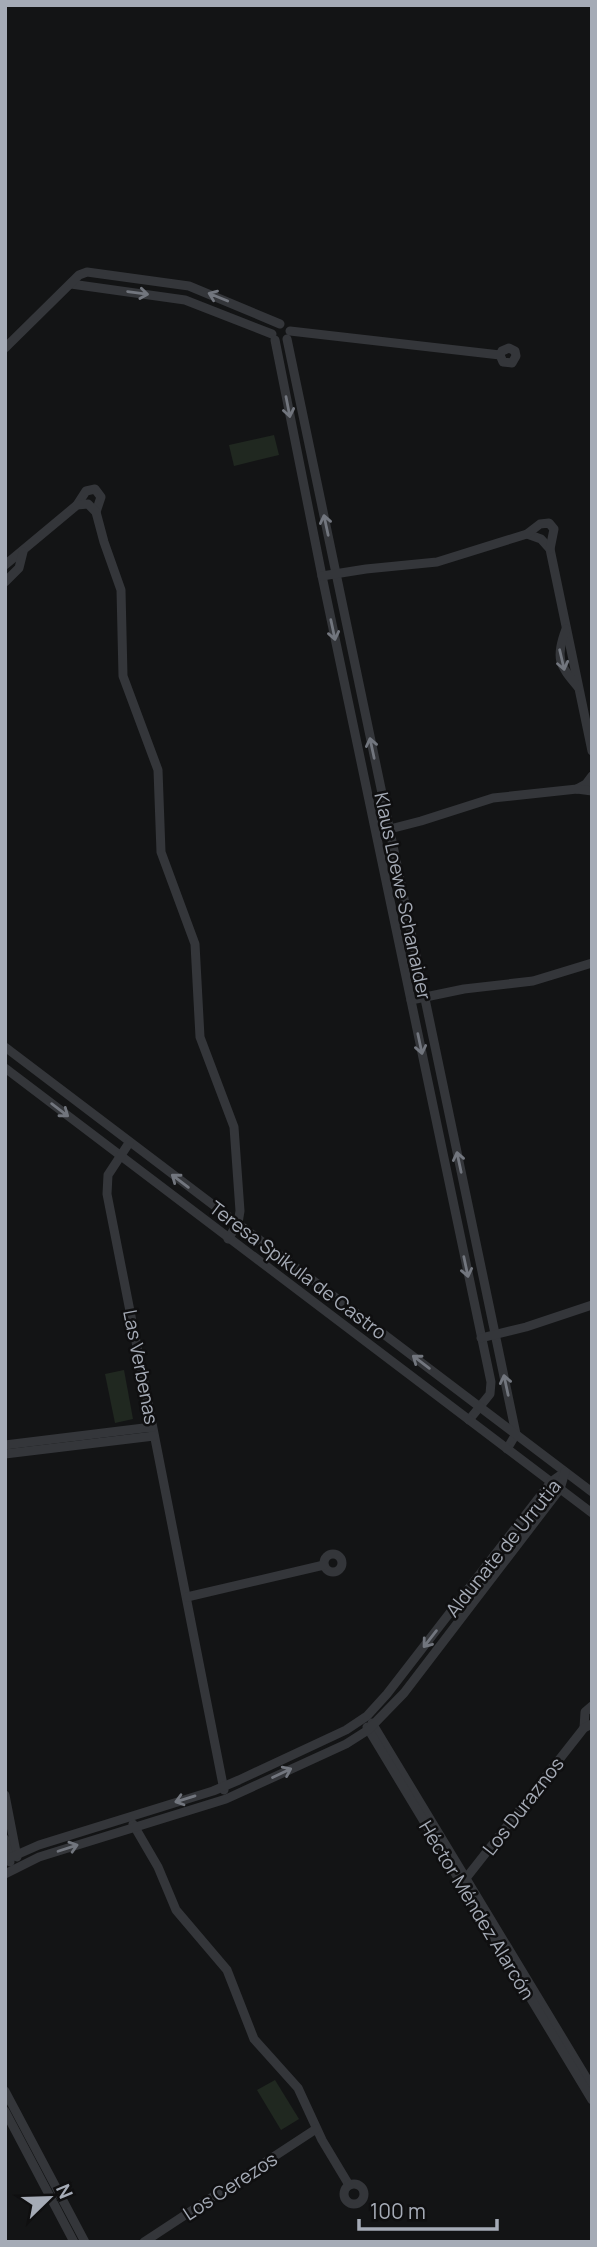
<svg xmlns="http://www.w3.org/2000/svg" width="597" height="2247" viewBox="0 0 597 2247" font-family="Manrope,sans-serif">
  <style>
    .green { fill: #202820 }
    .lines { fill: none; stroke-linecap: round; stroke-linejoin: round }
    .street { stroke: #34363a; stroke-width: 9 }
    .oneway { stroke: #72767e }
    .labels { text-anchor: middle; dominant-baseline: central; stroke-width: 5; stroke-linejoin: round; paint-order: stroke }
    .street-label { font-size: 19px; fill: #a5abb6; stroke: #0f0f10 }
  </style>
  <rect width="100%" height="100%" fill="#131415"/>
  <g class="green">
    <polygon points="274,435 279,455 234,466 229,445"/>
    <polygon points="124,1370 133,1419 115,1423 105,1374"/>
    <polygon points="275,2080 299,2119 281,2130 257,2090"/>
  </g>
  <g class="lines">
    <g class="street">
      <polyline points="71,284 185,300 272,334"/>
      <polyline points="290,331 500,355 503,362 512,363 516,356 515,351 509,348 502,351 500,355"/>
      <polyline points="287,339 516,1434 507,1449"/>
      <polyline points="275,340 322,576 491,1382 490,1394 469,1420"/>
      <polyline points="5,348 79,275 87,272 189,286 280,324"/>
      <polyline points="77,505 86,491 95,489 101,497 96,512"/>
      <polyline points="527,534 541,539 550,549 592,751"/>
      <polyline points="5,565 77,505 88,504 96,512 104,542 121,590 123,676 158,770 161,852 195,944 200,1037 234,1127 240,1211 238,1223 228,1239"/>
      <polyline points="322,576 366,569 437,562 527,534 540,524 549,523 554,529 550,549"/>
      <polyline points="5,582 19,568 23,552"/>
      <path d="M566,629C555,658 559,665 578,687"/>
      <polyline points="577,789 586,784 592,776"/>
      <polyline points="386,830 421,821 493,798 577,789 592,791"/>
      <polyline points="411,1000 464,989 533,981 592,963"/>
      <polyline points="5,1047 592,1492"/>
      <polyline points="5,1068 592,1513"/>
      <polyline points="129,1143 108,1175 107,1194 224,1790"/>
      <polyline points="481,1338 526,1327 592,1305"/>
      <polyline points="5,1445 152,1427"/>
      <polyline points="5,1454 154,1436"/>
      <circle cx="333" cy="1563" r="9"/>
      <polyline points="187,1597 324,1565"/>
      <polyline points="372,1723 592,2087"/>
      <polyline points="367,1727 592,2100"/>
      <polyline points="584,1728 585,1712 592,1706"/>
      <polyline points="5,1795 17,1857"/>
      <polyline points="133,1824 158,1867 176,1910 227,1970 254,2039 298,2088 322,2140 349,2185"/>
      <polyline points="5,1839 10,1862"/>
      <polyline points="5,1860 39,1845 213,1791 239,1780 346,1730 367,1716 387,1694 551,1482 565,1472"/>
      <polyline points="5,1874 39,1857 226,1799 346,1744 368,1730 404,1693 560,1489 565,1472"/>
      <polyline points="463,1882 584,1728 592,1724"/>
      <polyline points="5,2091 85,2242"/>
      <polyline points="5,2111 74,2242"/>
      <circle cx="354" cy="2194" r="10"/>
      <polyline points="144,2242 316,2129"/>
    </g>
  </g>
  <defs><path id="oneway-shaft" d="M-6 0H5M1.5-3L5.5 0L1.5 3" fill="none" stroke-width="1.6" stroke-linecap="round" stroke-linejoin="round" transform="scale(1.75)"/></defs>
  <g class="oneway">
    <use href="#oneway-shaft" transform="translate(138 293) rotate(8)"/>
    <use href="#oneway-shaft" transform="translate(218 297) rotate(-158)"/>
    <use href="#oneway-shaft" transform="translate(288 407) rotate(79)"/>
    <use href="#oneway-shaft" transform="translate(326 525) rotate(-102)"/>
    <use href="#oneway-shaft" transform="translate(333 630) rotate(78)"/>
    <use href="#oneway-shaft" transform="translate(562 660) rotate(77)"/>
    <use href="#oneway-shaft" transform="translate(372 748) rotate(-102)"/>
    <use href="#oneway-shaft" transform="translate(420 1044) rotate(78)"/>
    <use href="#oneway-shaft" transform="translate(60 1110) rotate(37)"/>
    <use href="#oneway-shaft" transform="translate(459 1162) rotate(-102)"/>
    <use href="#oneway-shaft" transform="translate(180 1181) rotate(-143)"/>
    <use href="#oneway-shaft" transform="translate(466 1267) rotate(78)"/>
    <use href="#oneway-shaft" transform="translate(421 1362) rotate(-143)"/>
    <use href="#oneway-shaft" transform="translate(506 1385) rotate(-102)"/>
    <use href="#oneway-shaft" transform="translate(430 1639) rotate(128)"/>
    <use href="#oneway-shaft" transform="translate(282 1773) rotate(-25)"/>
    <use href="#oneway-shaft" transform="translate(185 1799) rotate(163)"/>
    <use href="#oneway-shaft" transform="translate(68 1848) rotate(-18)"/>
  </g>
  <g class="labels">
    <g class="street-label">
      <text transform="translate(403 896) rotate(78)">Klaus Loewe Schanaider</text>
      <text transform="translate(298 1270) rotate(37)">Teresa Spikula de Castro</text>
      <text transform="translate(141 1367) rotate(79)">Las Verbenas</text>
      <text transform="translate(503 1548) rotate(-51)">Aldunate de Urrutia</text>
      <text transform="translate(523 1806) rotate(-52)">Los Duraznos</text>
      <text transform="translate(477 1910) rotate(59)">Héctor Méndez Alarcón</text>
      <text transform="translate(230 2186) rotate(-33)">Los Cerezos</text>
    </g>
  </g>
  <rect width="597" height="2247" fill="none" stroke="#a5abb6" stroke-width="14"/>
  <g transform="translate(49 2198) rotate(67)" stroke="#0f0f10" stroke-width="5" paint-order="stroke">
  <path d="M0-5L12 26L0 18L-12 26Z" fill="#a5abb6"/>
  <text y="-10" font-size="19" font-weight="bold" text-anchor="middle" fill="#a5abb6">N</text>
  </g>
  <path d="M359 2219v10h138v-10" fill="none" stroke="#a5abb6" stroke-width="3.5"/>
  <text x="370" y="2219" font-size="21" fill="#a5abb6" stroke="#0f0f10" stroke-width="5" paint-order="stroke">100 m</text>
</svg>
